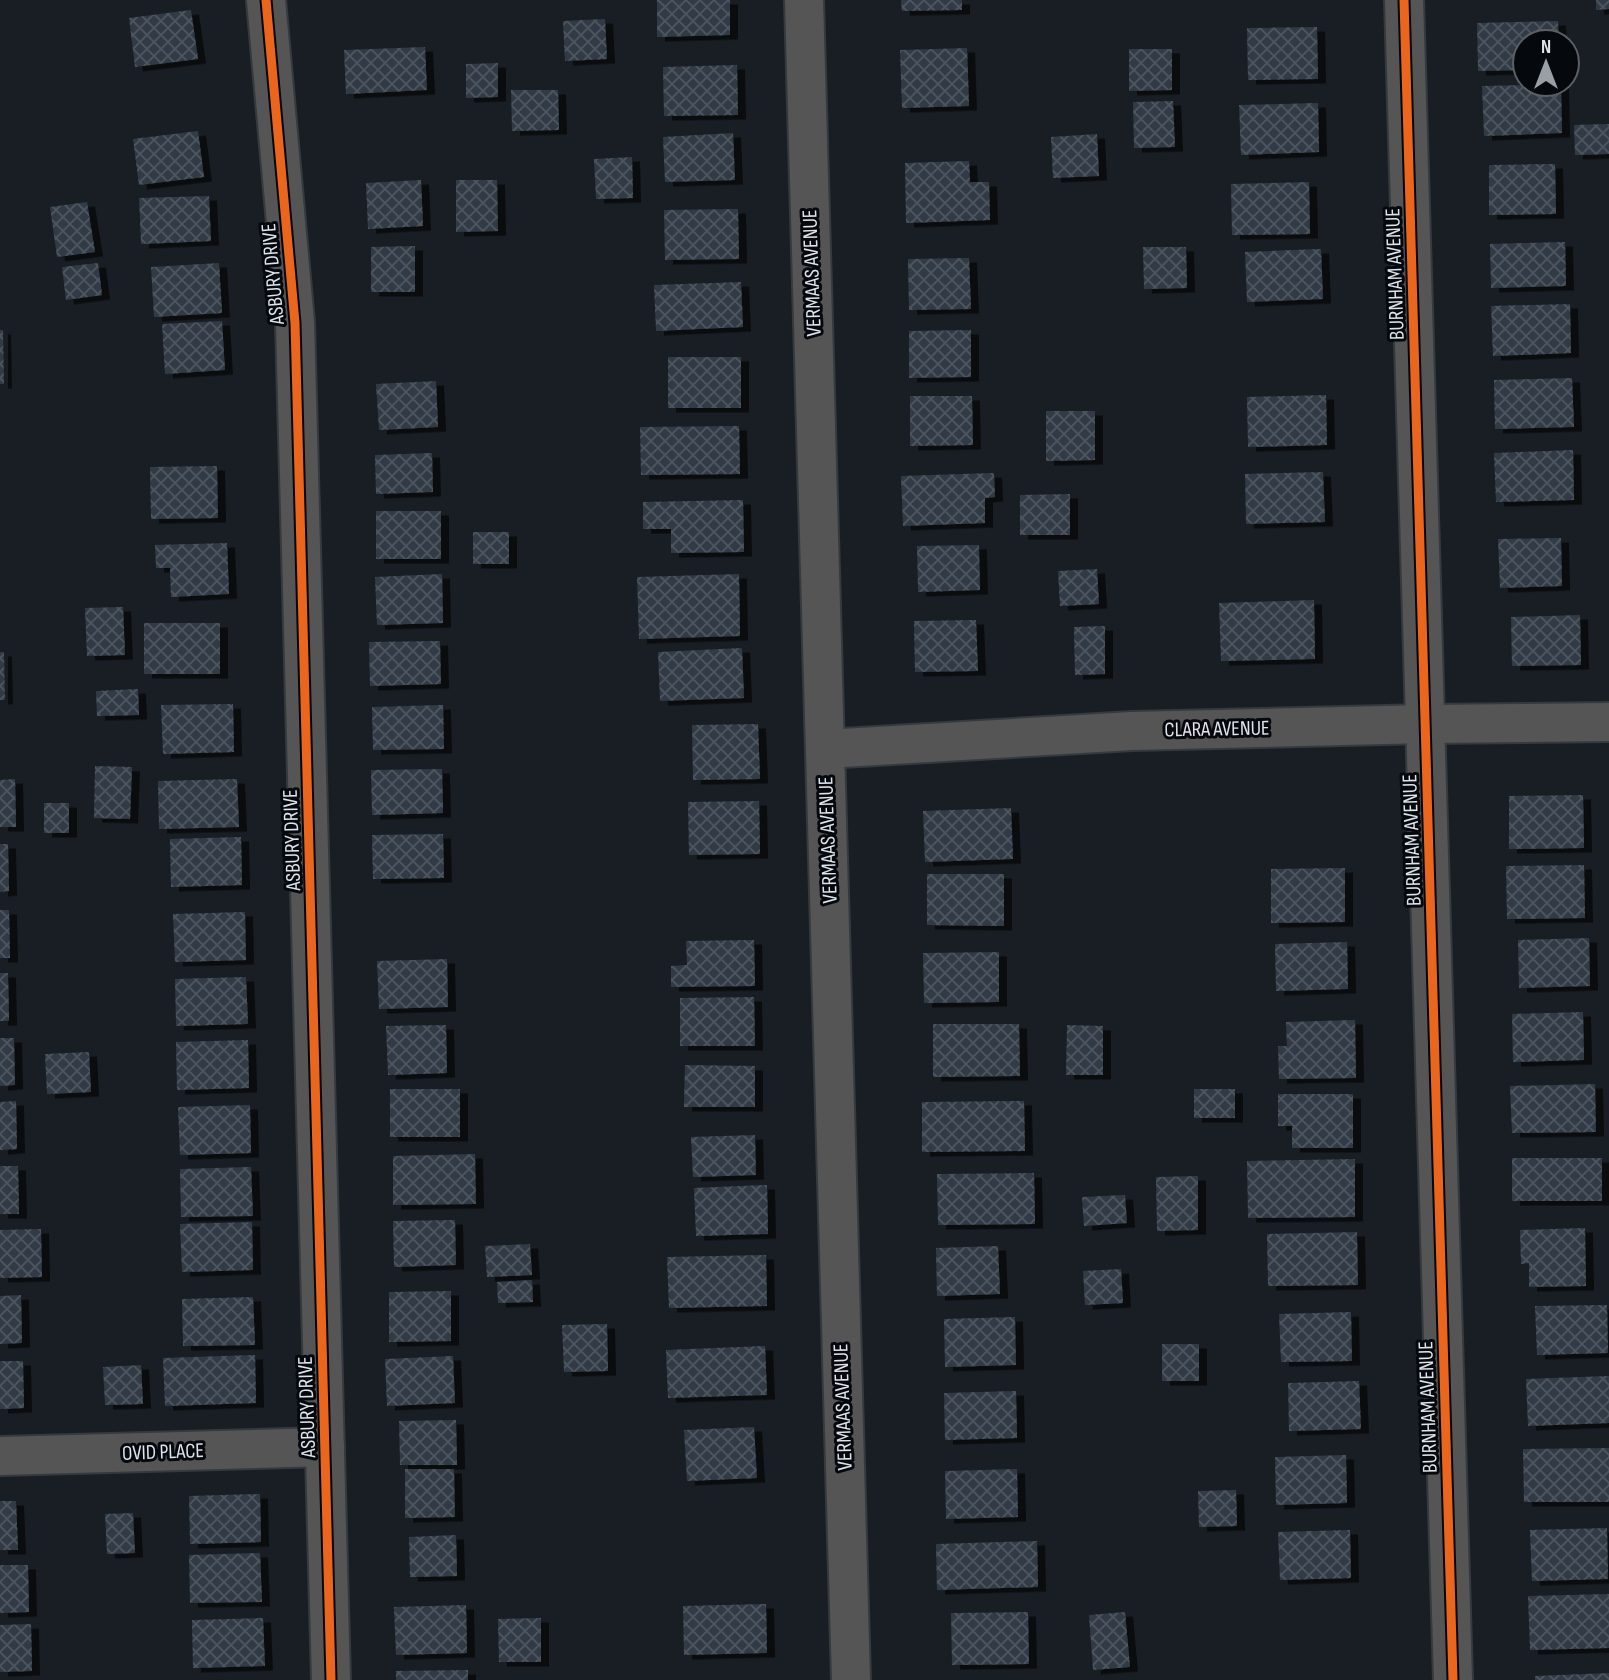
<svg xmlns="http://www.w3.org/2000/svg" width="1609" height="1680" viewBox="0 0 1609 1680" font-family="'Sofia Sans Condensed',sans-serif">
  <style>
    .building { fill: url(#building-cross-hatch); filter: url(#shadow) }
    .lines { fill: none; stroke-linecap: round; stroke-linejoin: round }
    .minor-casing { stroke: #353a3f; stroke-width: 42 }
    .minor { stroke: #555556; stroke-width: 38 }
    .cycleway-casing { stroke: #05080c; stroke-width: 13 }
    .cycleway { stroke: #eb651d; stroke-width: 9 }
    .labels { text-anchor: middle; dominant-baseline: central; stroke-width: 6; stroke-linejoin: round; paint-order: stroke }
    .street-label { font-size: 21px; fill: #dee4eb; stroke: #05080c }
  </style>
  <defs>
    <pattern id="building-cross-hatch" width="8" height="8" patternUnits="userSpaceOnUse" patternTransform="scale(1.75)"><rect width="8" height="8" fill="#303b45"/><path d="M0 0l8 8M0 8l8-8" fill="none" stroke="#4e5760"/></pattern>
    <filter id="shadow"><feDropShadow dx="8" dy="4.5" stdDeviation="0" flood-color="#0009"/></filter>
  </defs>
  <rect width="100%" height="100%" fill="#181e24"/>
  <g class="building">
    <polygon points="657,0 730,0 730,35 657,37"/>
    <polygon points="901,0 962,0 962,10 902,11"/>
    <polygon points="1596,0 1609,0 1609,9 1596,10"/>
    <polygon points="191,10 198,59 135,67 129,18"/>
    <polygon points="605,19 607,59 565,61 563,21"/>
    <polygon points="1558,21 1559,42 1525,42 1525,70 1478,71 1477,23"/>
    <polygon points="1317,27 1318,79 1248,80 1247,28"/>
    <polygon points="425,47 427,90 346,94 344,50"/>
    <polygon points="967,48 969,106 902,108 900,50"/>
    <polygon points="1129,49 1172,49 1172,90 1129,91"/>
    <polygon points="498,63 498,97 466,98 466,64"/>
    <polygon points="737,65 738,115 664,116 663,67"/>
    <polygon points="1561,84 1562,133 1484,136 1482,86"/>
    <polygon points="511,90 558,90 559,130 512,131"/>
    <polygon points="1173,101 1175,147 1134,148 1133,102"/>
    <polygon points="1318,103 1319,152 1241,155 1239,105"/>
    <polygon points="1609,124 1609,154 1575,155 1574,125"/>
    <polygon points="198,131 204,177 139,185 133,139"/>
    <polygon points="733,133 735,180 665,182 663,137"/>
    <polygon points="1097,134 1099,176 1053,178 1051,137"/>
    <polygon points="632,157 633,198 596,199 594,159"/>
    <polygon points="969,161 970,182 989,182 990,220 906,223 905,163"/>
    <polygon points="1555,164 1556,214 1489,215 1489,165"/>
    <polygon points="421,180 423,226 368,229 366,183"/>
    <polygon points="456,180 497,180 498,231 456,232"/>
    <polygon points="1309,182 1310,234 1232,235 1231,184"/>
    <polygon points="209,196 211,241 141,244 139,198"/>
    <polygon points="87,202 95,252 57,257 50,207"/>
    <polygon points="738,209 739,259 665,260 664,210"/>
    <polygon points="1565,242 1566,286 1491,288 1490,244"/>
    <polygon points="415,246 415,292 371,292 371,247"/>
    <polygon points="1143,247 1186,247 1187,288 1144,289"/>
    <polygon points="1321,249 1323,299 1247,302 1245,252"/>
    <polygon points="969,258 971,309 909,310 908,259"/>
    <polygon points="98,263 102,295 66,300 62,267"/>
    <polygon points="219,263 222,313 154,317 151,267"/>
    <polygon points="741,282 743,327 656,331 654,285"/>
    <polygon points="1570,304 1571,353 1493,356 1491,306"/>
    <polygon points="222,321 225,370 165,374 162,324"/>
    <polygon points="0,330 3,330 4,384 0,384"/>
    <polygon points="971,330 971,377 909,378 909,331"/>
    <rect x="668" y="357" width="73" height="51"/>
    <polygon points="1572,378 1574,427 1495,429 1494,380"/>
    <polygon points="436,381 438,427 379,430 376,384"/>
    <polygon points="1326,395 1327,445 1248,447 1247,397"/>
    <polygon points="910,396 972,396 973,445 910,446"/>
    <polygon points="1046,411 1095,411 1095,460 1046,461"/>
    <polygon points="739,426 740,474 641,475 640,427"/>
    <polygon points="1573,450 1574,500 1496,502 1494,453"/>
    <polygon points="432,453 433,492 376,494 375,455"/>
    <polygon points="217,466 218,518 151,519 150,467"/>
    <polygon points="1323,472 1325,522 1246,524 1245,474"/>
    <polygon points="994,473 995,497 985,498 985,523 903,526 901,476"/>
    <polygon points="1070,494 1070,535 1020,535 1020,495"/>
    <polygon points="743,500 744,552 671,553 671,529 643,529 643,502"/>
    <rect x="376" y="511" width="65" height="48"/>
    <rect x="473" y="532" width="36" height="32"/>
    <polygon points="1561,538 1562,586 1500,588 1498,539"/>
    <polygon points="227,543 229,594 171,597 170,568 156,568 155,545"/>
    <polygon points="979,545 980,590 918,592 917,546"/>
    <polygon points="1097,569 1099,604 1060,606 1058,571"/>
    <polygon points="442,574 443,623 377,625 375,577"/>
    <polygon points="739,574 740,636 639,639 637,577"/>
    <polygon points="1314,600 1315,659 1221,661 1219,603"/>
    <polygon points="123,607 125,655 87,656 85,608"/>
    <polygon points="1580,615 1581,665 1512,666 1511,617"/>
    <polygon points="976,620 978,671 915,672 914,621"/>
    <rect x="144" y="623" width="76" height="51"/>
    <polygon points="1105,626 1105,674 1075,675 1074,627"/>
    <polygon points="440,641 441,684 370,686 369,642"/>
    <polygon points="742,648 744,698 660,701 658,652"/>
    <polygon points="0,652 4,652 5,700 0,700"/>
    <polygon points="138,689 139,715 97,716 96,691"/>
    <polygon points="233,704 234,752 163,754 161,705"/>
    <polygon points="443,705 444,749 373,750 372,707"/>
    <polygon points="758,724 760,779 693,780 692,725"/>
    <polygon points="95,766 132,767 130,819 94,818"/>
    <polygon points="442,769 443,813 372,815 371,770"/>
    <polygon points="15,779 16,827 0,827 0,780"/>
    <polygon points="237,779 239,827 159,829 158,781"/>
    <polygon points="1583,795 1584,848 1509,849 1509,796"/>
    <polygon points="759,801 760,854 689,855 688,802"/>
    <rect x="44" y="803" width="25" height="30"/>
    <polygon points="1011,808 1013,859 925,862 923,811"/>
    <polygon points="443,834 444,878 373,879 372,835"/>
    <polygon points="241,837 242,885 171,887 170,839"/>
    <polygon points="0,844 8,844 9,891 0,892"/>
    <polygon points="1584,865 1585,918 1507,919 1506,866"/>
    <polygon points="1345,868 1345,922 1271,923 1271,869"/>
    <polygon points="927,874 1004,874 1004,926 927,925"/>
    <polygon points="0,910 9,910 10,958 0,958"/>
    <polygon points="245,912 246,960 175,962 173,914"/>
    <polygon points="1589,938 1590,986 1519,988 1518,940"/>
    <polygon points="754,940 755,986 671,987 671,966 687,965 686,941"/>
    <polygon points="1347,942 1348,989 1276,991 1275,944"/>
    <polygon points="999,952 999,1002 924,1003 923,953"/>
    <polygon points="447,959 448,1007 379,1009 377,961"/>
    <polygon points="0,973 8,973 9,1021 0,1021"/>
    <polygon points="246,977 248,1024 176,1026 175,979"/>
    <polygon points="754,997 755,1046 680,1046 680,998"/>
    <polygon points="1583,1012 1584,1060 1513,1062 1512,1014"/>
    <polygon points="1355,1020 1356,1078 1279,1079 1278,1046 1287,1046 1286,1022"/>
    <polygon points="933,1024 1019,1024 1020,1076 933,1077"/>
    <polygon points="446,1025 447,1073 388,1075 386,1026"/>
    <polygon points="1067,1025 1103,1026 1103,1075 1066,1075"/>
    <polygon points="0,1038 14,1038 15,1085 0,1086"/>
    <polygon points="248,1040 249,1088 177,1090 176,1042"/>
    <polygon points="89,1052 91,1092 47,1094 45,1054"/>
    <polygon points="685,1065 755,1066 755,1107 684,1107"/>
    <polygon points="1595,1084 1596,1132 1512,1133 1510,1086"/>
    <rect x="390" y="1089" width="70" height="48"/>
    <rect x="1194" y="1089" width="41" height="29"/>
    <polygon points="1278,1094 1353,1094 1353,1148 1292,1148 1292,1126 1278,1126"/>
    <polygon points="16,1101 17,1149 0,1150 0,1102"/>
    <polygon points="1024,1101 1025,1151 922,1152 922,1102"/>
    <polygon points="250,1105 251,1153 180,1155 178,1107"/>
    <polygon points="755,1135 756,1175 693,1177 691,1137"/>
    <polygon points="475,1154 476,1204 393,1205 393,1156"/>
    <rect x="1512" y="1158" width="90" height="43"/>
    <polygon points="1355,1159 1355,1217 1248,1218 1247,1161"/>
    <polygon points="0,1166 18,1166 19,1214 0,1214"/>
    <polygon points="251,1167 253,1216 181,1217 180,1169"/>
    <polygon points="1034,1173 1035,1224 938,1225 937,1174"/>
    <polygon points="1198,1176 1198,1230 1157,1231 1156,1177"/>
    <polygon points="767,1185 768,1234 696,1236 694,1188"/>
    <polygon points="1125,1195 1127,1223 1084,1226 1082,1197"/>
    <polygon points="455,1220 456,1265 394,1267 393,1221"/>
    <polygon points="252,1222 253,1270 182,1272 180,1224"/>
    <polygon points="1585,1228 1586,1286 1529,1287 1529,1263 1521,1264 1520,1230"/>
    <polygon points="41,1229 42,1277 0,1278 0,1230"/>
    <polygon points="1357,1232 1358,1285 1268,1286 1267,1234"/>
    <polygon points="530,1244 532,1275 487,1277 485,1246"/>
    <polygon points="998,1246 1000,1294 937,1296 936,1248"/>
    <polygon points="766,1255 767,1306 669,1308 667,1257"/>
    <polygon points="1121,1269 1123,1303 1085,1305 1083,1271"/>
    <polygon points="532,1280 533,1302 498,1303 497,1282"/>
    <polygon points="451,1291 451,1341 389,1342 389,1292"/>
    <polygon points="21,1295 22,1343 0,1344 0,1296"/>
    <polygon points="253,1297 255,1345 183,1346 182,1299"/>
    <polygon points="1607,1305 1608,1353 1537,1355 1535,1306"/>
    <polygon points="1351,1312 1352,1361 1281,1362 1279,1314"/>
    <polygon points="1015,1317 1016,1365 945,1367 944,1319"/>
    <polygon points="607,1324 608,1371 564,1372 562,1325"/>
    <rect x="1162" y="1344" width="37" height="37"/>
    <polygon points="765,1346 767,1395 668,1398 666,1350"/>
    <polygon points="255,1355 256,1403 165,1406 163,1358"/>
    <polygon points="453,1356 455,1403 387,1406 385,1359"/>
    <polygon points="0,1361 23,1361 24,1408 0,1409"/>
    <polygon points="141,1365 143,1404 105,1405 103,1367"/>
    <polygon points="1609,1376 1609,1423 1528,1426 1526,1379"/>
    <polygon points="1359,1381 1361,1429 1289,1431 1288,1383"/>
    <polygon points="1016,1391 1017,1438 945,1440 944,1393"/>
    <polygon points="456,1420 457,1465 400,1465 399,1421"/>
    <polygon points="754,1427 757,1478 687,1481 684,1430"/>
    <polygon points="1609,1448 1609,1502 1524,1502 1523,1449"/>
    <polygon points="1346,1455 1347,1503 1276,1505 1275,1457"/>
    <polygon points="405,1469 454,1469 455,1517 405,1518"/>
    <polygon points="1017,1469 1018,1517 946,1519 945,1471"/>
    <polygon points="1236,1490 1237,1526 1199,1527 1198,1491"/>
    <polygon points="260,1494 261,1542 190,1544 189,1496"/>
    <polygon points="0,1501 16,1501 18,1550 0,1550"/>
    <polygon points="133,1513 135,1553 107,1554 105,1514"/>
    <polygon points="1607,1528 1608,1579 1532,1581 1530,1530"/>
    <polygon points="1350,1530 1351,1578 1280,1580 1278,1532"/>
    <polygon points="456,1535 457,1576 410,1577 409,1537"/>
    <polygon points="1037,1541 1038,1587 937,1590 936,1544"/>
    <polygon points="260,1553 262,1602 190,1603 189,1555"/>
    <polygon points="0,1565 28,1565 29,1612 0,1613"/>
    <polygon points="1609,1594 1609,1648 1530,1650 1528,1596"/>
    <polygon points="766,1604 767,1653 684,1655 683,1606"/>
    <polygon points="466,1605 467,1653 396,1655 394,1607"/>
    <polygon points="1028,1612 1029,1664 952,1665 951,1613"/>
    <polygon points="1125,1612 1130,1667 1093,1670 1089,1615"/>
    <polygon points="263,1618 265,1666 193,1668 192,1620"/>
    <polygon points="541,1618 541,1662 499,1662 498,1619"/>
    <polygon points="31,1624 32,1671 0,1672 0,1625"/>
    <polygon points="468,1670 468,1680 396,1680 396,1671"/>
    <polygon points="1609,1673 1609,1680 1535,1680 1535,1676"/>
  </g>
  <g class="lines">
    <defs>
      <g id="minor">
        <polyline points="266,0 295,323 331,1680"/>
        <polyline points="804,0 851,1680"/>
        <polyline points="1404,0 1453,1680"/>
        <polyline points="825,749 1132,731 1426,724 1609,722"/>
        <polyline points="0,1456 325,1447"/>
      </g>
    </defs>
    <use href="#minor" class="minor-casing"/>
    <use href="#minor" class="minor"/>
    <defs>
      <g id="cycleway">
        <polyline points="266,0 295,323 331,1680"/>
        <polyline points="1404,0 1453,1680"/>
      </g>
    </defs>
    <use href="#cycleway" class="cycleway-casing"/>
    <use href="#cycleway" class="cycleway"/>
  </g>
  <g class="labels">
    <g class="street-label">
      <text transform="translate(812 273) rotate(-92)">VERMAAS AVENUE</text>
      <text transform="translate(273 274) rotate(-95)">ASBURY DRIVE</text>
      <text transform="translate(1395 274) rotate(-92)">BURNHAM AVENUE</text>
      <text transform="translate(1217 729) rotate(-1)">CLARA AVENUE</text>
      <text transform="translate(292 840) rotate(-92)">ASBURY DRIVE</text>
      <text transform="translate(828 840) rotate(-92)">VERMAAS AVENUE</text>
      <text transform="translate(1412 840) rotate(-92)">BURNHAM AVENUE</text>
      <text transform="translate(307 1407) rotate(-92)">ASBURY DRIVE</text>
      <text transform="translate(843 1407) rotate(-92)">VERMAAS AVENUE</text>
      <text transform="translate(1428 1407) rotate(-92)">BURNHAM AVENUE</text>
      <text transform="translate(163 1452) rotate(-2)">OVID PLACE</text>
    </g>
  </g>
  <g transform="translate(1546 63)"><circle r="33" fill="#05080c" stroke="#5c6065" stroke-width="2"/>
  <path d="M0-5L12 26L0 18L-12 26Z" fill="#999fa5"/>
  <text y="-10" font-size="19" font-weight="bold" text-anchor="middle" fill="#dee4eb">N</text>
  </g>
</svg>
